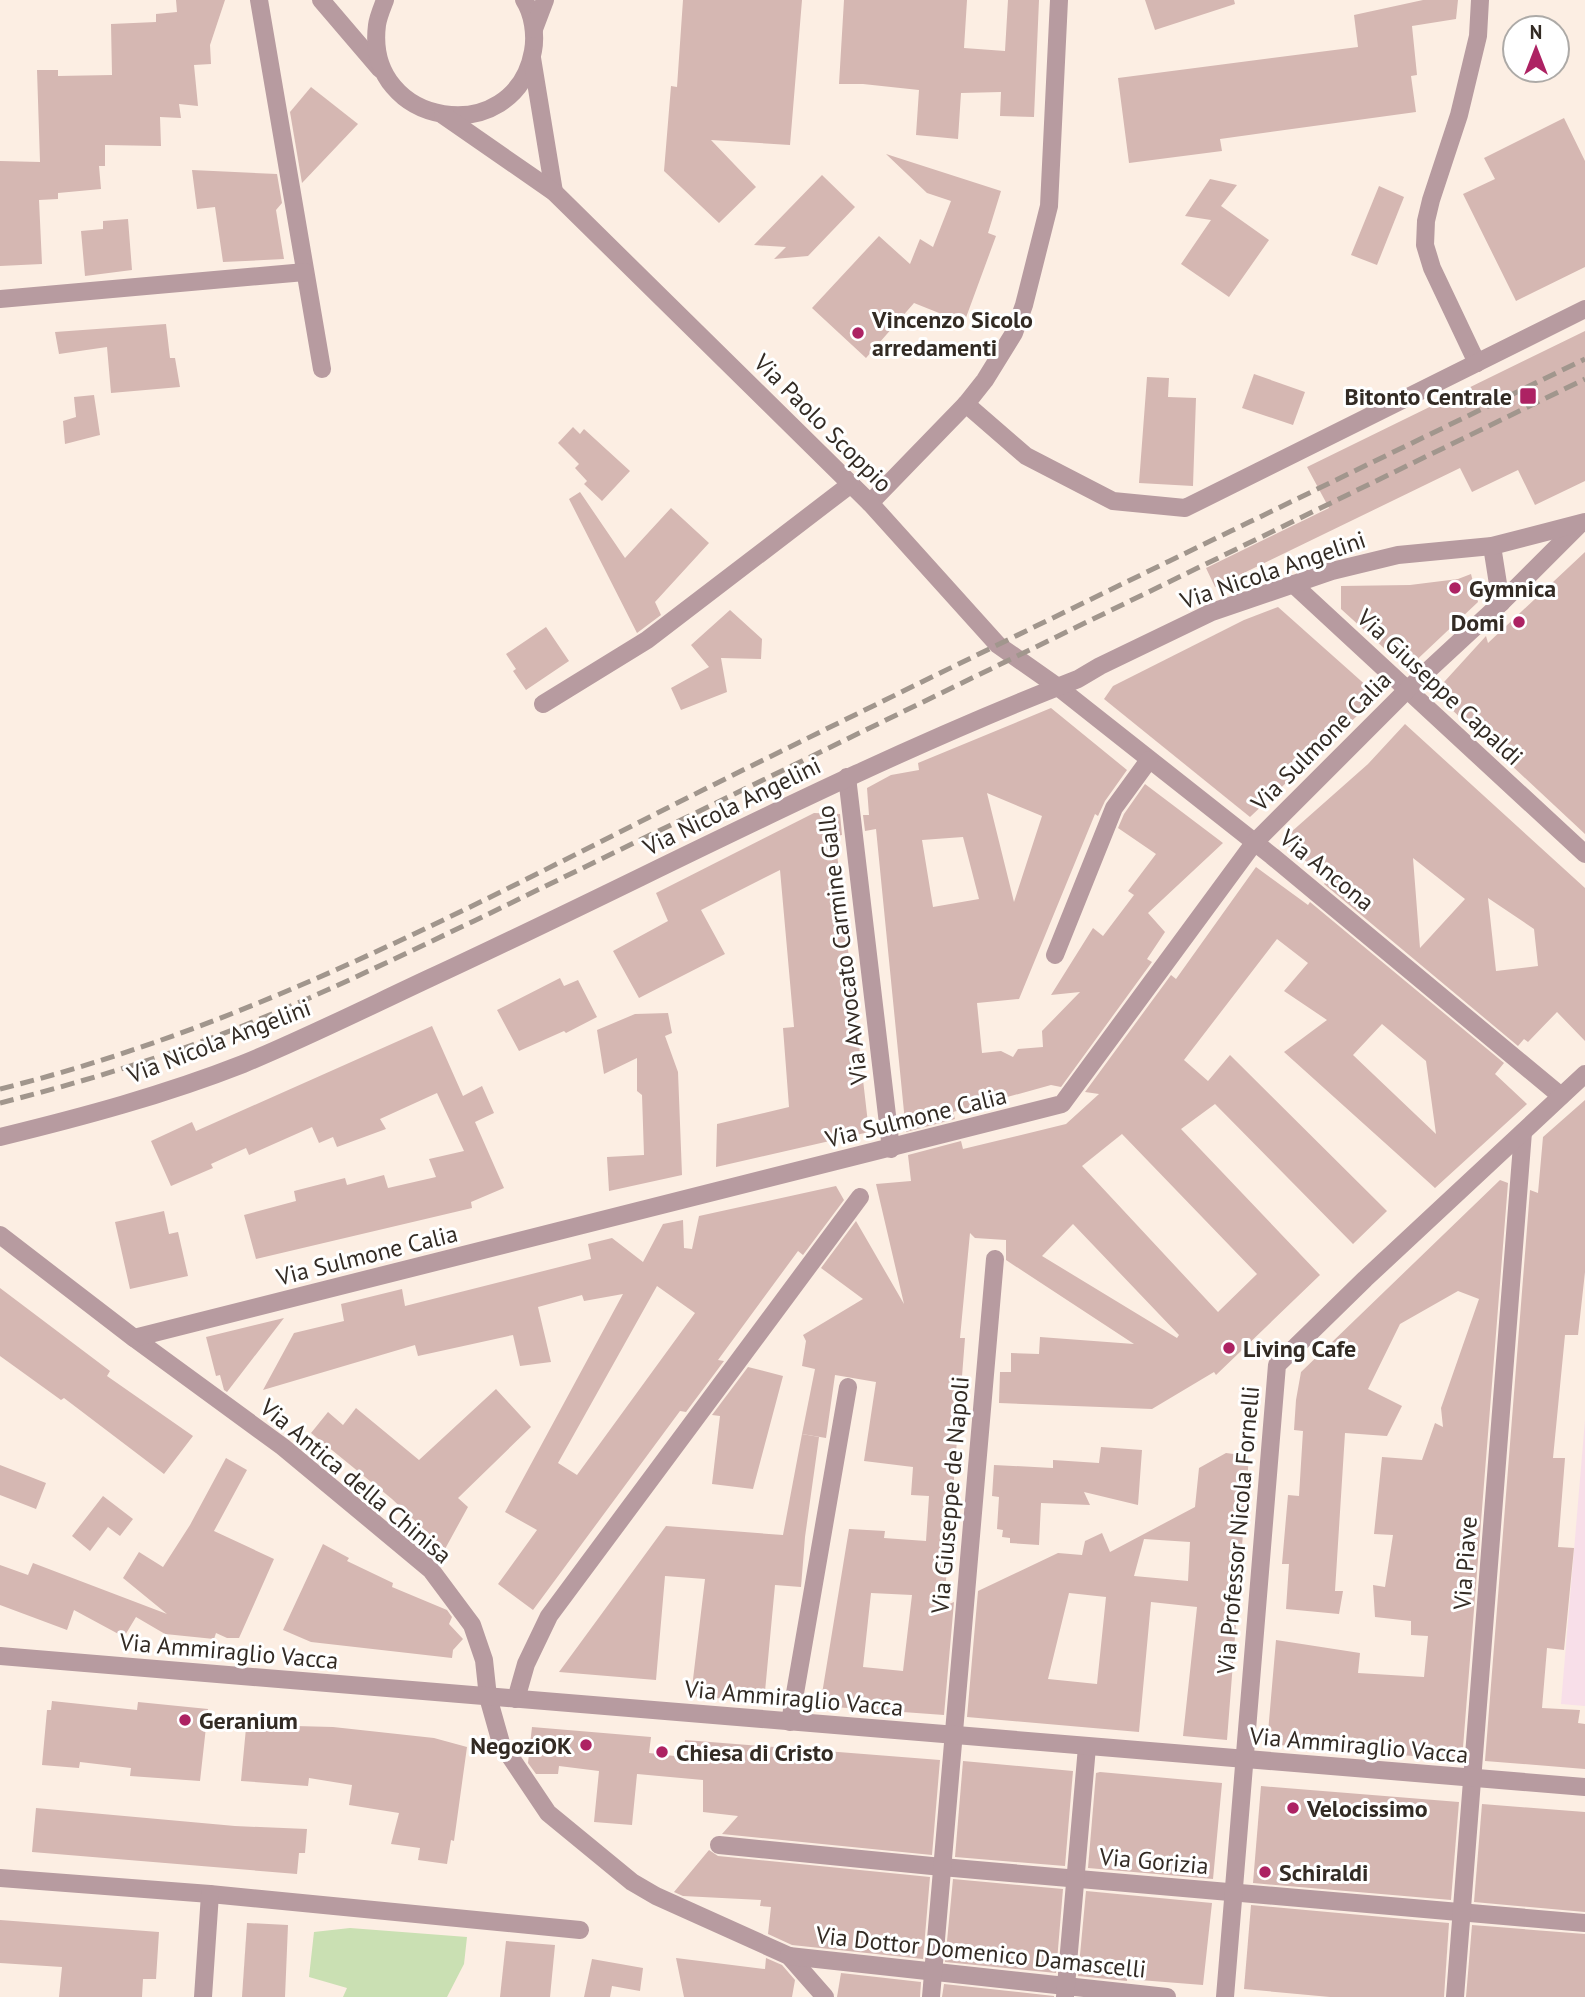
<svg xmlns="http://www.w3.org/2000/svg" width="1585" height="1997" viewBox="0 0 1585 1997" font-family="'PT Sans',sans-serif">
  <style>
    .education { fill: #f8dfe9 }
    .green { fill: #cae0b3 }
    .building { fill: #d5b7b2; fill-rule: evenodd }
    .lines { fill: none; stroke-linecap: round; stroke-linejoin: round }
    .minor { stroke: #b79ba0; stroke-width: 18 }
    .tertiary { stroke: #b79ba0; stroke-width: 18 }
    .rail { stroke: #a1968d; stroke-width: 5; stroke-dasharray: 14 7; stroke-linecap: butt }
    .poi-dot { fill: #ad2263; stroke: #fff; stroke-width: 2.5 }
    .labels { text-anchor: middle; dominant-baseline: central; stroke-width: 6; stroke-linejoin: round; paint-order: stroke }
    .poi-label { font-size: 24px; font-weight: bold; fill: #332b24; stroke: #fff; text-anchor: start }
    .street-label { font-size: 24px; fill: #332b24; stroke: #fff }
  </style>
  <rect width="100%" height="100%" fill="#fceee3"/>
  <polygon class="education" points="1585,1420 1585,1706 1561,1704"/>
  <polygon class="green" points="350,1928 467,1937 464,1964 447,1997 343,1997 347,1988 309,1977 314,1932"/>
  <g class="building">
    <polygon points="176,0 225,0 210,45 211,64 194,65 198,106 179,104 181,118 160,117 161,146 105,145 105,166 99,166 101,189 58,193 58,199 39,200 42,264 0,266 0,161 40,162 37,70 58,70 58,76 112,75 111,24 156,22 156,14 177,12"/>
    <polygon points="683,0 802,0 790,145 711,140 756,187 719,223 664,171 671,86 677,87"/>
    <polygon points="844,0 967,0 964,48 1005,51 1008,0 1039,0 1034,117 1000,116 1001,92 961,93 958,139 916,135 919,90 863,84 839,84"/>
    <polygon points="1145,0 1234,0 1235,4 1155,30"/>
    <polygon points="1423,0 1458,0 1456,19 1412,26 1417,75 1411,76 1416,112 1220,139 1222,151 1129,163 1118,78 1358,47 1354,15"/>
    <polygon points="311,87 358,124 302,183 290,112"/>
    <polygon points="1564,118 1585,161 1585,267 1516,301 1463,194 1495,179 1484,158"/>
    <polygon points="886,154 1001,191 988,233 996,236 964,323 914,303 866,358 812,308 879,236 910,264 920,239 933,247 951,201 927,193"/>
    <polygon points="192,170 277,174 282,203 276,210 284,259 223,262 215,207 197,209"/>
    <polygon points="822,175 855,207 808,256 774,259 786,247 754,245"/>
    <polygon points="1210,179 1237,185 1221,206 1269,240 1229,297 1181,264 1211,220 1185,216"/>
    <polygon points="1379,186 1404,197 1377,265 1351,255"/>
    <polygon points="128,219 132,270 85,276 81,231 103,229 103,221"/>
    <polygon points="166,324 170,358 175,358 180,387 111,393 107,347 59,354 55,332"/>
    <polygon points="1585,331 1585,481 1535,505 1518,470 1472,492 1460,468 1215,587 1206,568 1329,508 1307,467"/>
    <polygon points="1254,374 1305,392 1293,425 1242,408"/>
    <polygon points="1147,377 1169,378 1168,397 1196,398 1193,486 1139,483"/>
    <polygon points="94,395 100,435 65,444 63,421 76,417 74,397"/>
    <polygon points="573,427 580,434 584,429 630,471 602,501 584,484 587,481 575,468 579,464 558,443"/>
    <polygon points="580,492 625,558 671,508 709,543 655,602 661,615 637,633 569,499"/>
    <polygon points="1585,552 1585,834 1434,693 1486,636 1488,643"/>
    <polygon points="1471,574 1478,602 1407,669 1341,609 1341,586 1410,585 1458,579"/>
    <polygon points="1278,607 1378,696 1250,817 1104,699 1113,686 1244,620"/>
    <polygon points="730,610 762,639 761,659 721,658 727,692 681,710 671,688 709,667 691,645"/>
    <polygon points="546,627 569,661 526,690 513,671 516,669 506,654"/>
    <path d="M1051,708L1127,770L1105,801L1098,816L1095,814L1019,999L977,1003L982,1053L1001,1051L1013,1057L1018,1049L1043,1047L1042,1031L1080,992L1051,995L1093,928L1103,936L1134,895L1128,891L1156,854L1118,828L1124,814L1145,784L1223,843L1148,913L1165,932L1147,959L1152,962L1061,1087L1051,1085L953,1112L955,1119L906,1132L876,829L865,831L863,815H869L867,788L891,775L919,770L918,763ZM987,793L1042,816L1014,902ZM963,837L979,899L933,907L922,840Z"/>
    <path d="M1405,724L1585,888V1041L1557,1012L1528,1042L1524,1039L1518,1046L1324,884L1328,879L1281,841L1368,764ZM1413,858L1465,899L1420,948ZM1488,898L1534,929L1538,966L1496,971Z"/>
    <polygon points="814,813 840,814 842,835 835,836 869,1132 716,1167 717,1124 789,1107 783,1028 794,1027 780,870 701,910 725,954 639,998 613,951 668,921 656,893"/>
    <path d="M1256,867L1308,905L1310,902L1504,1063L1495,1074L1527,1104L1435,1188L1284,1052L1327,1020L1284,991L1308,963L1277,939L1184,1060L1208,1081L1230,1055L1387,1211L1353,1244L1215,1104L1181,1129L1320,1275L1216,1375L1214,1372L1152,1409L999,1403L1000,1372H1011V1353L1039,1354L1040,1337L1134,1344L1006,1260V1240L975,1238L970,1233L960,1338H965L944,1606L954,1602L944,1715L820,1706L849,1529L885,1531L884,1538L926,1541L929,1496L911,1495L913,1467L864,1461L876,1382L835,1375L826,1438L802,1434L815,1369L802,1366L806,1341L803,1335L863,1299L821,1268L856,1221L904,1304L876,1184L911,1181L908,1155L961,1141L963,1149L1066,1124L1099,1094L1085,1092L1171,975L1176,979ZM1382,1024L1426,1061L1436,1134L1353,1055ZM1122,1134L1257,1274L1218,1312L1082,1166ZM1073,1224L1179,1335L1177,1338L1042,1256ZM871,1593L912,1595L903,1671L863,1667Z"/>
    <polygon points="560,978 564,986 578,980 597,1017 566,1033 564,1031 519,1051 497,1010"/>
    <polygon points="668,1013 672,1033 665,1036 678,1072 682,1175 609,1191 607,1157 644,1155 642,1095 637,1091 637,1058 604,1074 597,1030 635,1014"/>
    <polygon points="432,1026 463,1096 482,1086 494,1113 475,1122 504,1188 471,1202 472,1208 256,1259 244,1215 296,1201 294,1191 345,1178 347,1185 384,1175 388,1188 436,1177 429,1159 464,1151 437,1093 380,1119 386,1129 337,1147 333,1137 319,1143 312,1127 249,1155 246,1148 211,1164 213,1168 171,1186 151,1141 192,1122 196,1131"/>
    <polygon points="1585,1100 1585,1272 1578,1335 1565,1335 1553,1458 1565,1458 1558,1547 1574,1548 1564,1650 1547,1648 1542,1708 1580,1710 1578,1723 1585,1724 1585,1769 1485,1761 1530,1190 1538,1193 1543,1137"/>
    <polygon points="1500,1180 1508,1183 1462,1760 1267,1744 1276,1640 1360,1653 1358,1673 1424,1677 1428,1636 1411,1635 1411,1621 1375,1617 1373,1585 1385,1587 1393,1535 1374,1534 1382,1457 1422,1460 1435,1423 1443,1427 1441,1408 1479,1299 1458,1291 1400,1324 1368,1389 1402,1406 1387,1436 1345,1433 1335,1591 1343,1591 1339,1614 1286,1609 1289,1564 1282,1564 1288,1495 1299,1496 1303,1431 1294,1430 1296,1400 1301,1372"/>
    <path d="M836,1186L844,1200L803,1255L798,1251L718,1360L724,1361L686,1412L680,1411L533,1610L498,1584L537,1530L505,1512L623,1294L584,1301L582,1295L538,1307L551,1362L520,1366L513,1335L418,1356L415,1345L263,1390L294,1333L344,1321L341,1304L402,1289L405,1306L591,1259L588,1244L612,1238L643,1262L663,1224L683,1220L684,1248L692,1249L699,1216ZM657,1286L695,1313L577,1475L558,1463Z"/>
    <polygon points="164,1211 169,1234 178,1232 188,1276 130,1289 115,1222"/>
    <polygon points="0,1288 110,1371 107,1376 193,1436 164,1474 64,1398 61,1400 0,1356"/>
    <polygon points="284,1318 227,1392 224,1390 220,1375 216,1376 206,1337"/>
    <polygon points="748,1367 783,1376 753,1489 712,1484 720,1416 712,1415"/>
    <polygon points="496,1389 531,1427 458,1498 468,1507 445,1549 392,1499 311,1433 328,1412 343,1425 356,1408 419,1460"/>
    <polygon points="802,1434 819,1437 805,1537 801,1587 775,1585 764,1702 691,1696 705,1579 665,1576 656,1680 559,1672 666,1526 783,1535"/>
    <polygon points="1101,1447 1142,1450 1138,1505 1084,1492 1090,1505 1041,1503 1039,1545 1010,1543 1010,1538 1002,1537 1003,1530 997,1529 999,1497 992,1496 994,1465 1053,1468 1053,1460 1099,1463"/>
    <path d="M1226,1453L1249,1456L1227,1740L1183,1736L1197,1607L1151,1602L1139,1732L967,1717L978,1591L1058,1553L1082,1555L1085,1541L1102,1533L1110,1552L1195,1507L1199,1468ZM1144,1539L1190,1542L1188,1581L1134,1576ZM1069,1593L1106,1597L1097,1684L1048,1679Z"/>
    <polygon points="226,1458 247,1470 214,1531 274,1559 239,1638 227,1638 216,1633 214,1639 165,1634 136,1617 124,1637 74,1610 67,1630 0,1605 0,1565 28,1575 33,1563 167,1614 123,1578 139,1552 163,1567 190,1525"/>
    <polygon points="0,1465 46,1483 36,1509 0,1495"/>
    <polygon points="103,1496 133,1519 120,1536 108,1527 90,1551 72,1536"/>
    <polygon points="323,1544 349,1558 347,1561 393,1583 392,1587 447,1610 452,1617 449,1624 463,1639 453,1650 452,1658 311,1642 283,1630"/>
    <polygon points="52,1701 137,1710 138,1702 208,1709 200,1781 130,1776 131,1768 80,1762 79,1768 42,1765 47,1710 51,1710"/>
    <polygon points="295,1726 333,1727 434,1738 467,1747 454,1841 451,1840 447,1864 418,1860 420,1848 391,1844 399,1813 349,1805 352,1785 309,1778 308,1786 241,1781 246,1728 294,1732"/>
    <polygon points="532,1727 651,1737 649,1753 683,1757 685,1740 940,1760 932,1855 722,1834 738,1816 703,1812 703,1780 637,1774 632,1825 594,1822 599,1771 559,1766 558,1774 536,1774 528,1763"/>
    <polygon points="963,1761 1073,1771 1065,1866 955,1857"/>
    <polygon points="1100,1772 1222,1783 1213,1879 1088,1868 1096,1773"/>
    <polygon points="1261,1786 1459,1802 1451,1900 1253,1883"/>
    <polygon points="1482,1804 1585,1812 1585,1912 1474,1902"/>
    <polygon points="36,1808 235,1826 307,1829 305,1853 299,1853 297,1874 32,1852"/>
    <polygon points="709,1850 718,1856 930,1877 923,1959 792,1945 768,1934 771,1907 760,1906 761,1900 683,1896 674,1892"/>
    <polygon points="953,1879 1063,1889 1056,1973 945,1962"/>
    <polygon points="1086,1891 1212,1903 1203,1985 1127,1979 1127,1981 1078,1976"/>
    <polygon points="1251,1905 1449,1923 1444,1997 1330,1997 1244,1989"/>
    <polygon points="0,1920 159,1932 156,1979 143,1979 142,1997 59,1997 62,1967 0,1963"/>
    <polygon points="247,1923 288,1925 285,1997 242,1997"/>
    <polygon points="1472,1925 1585,1934 1585,1997 1466,1997"/>
    <polygon points="506,1941 555,1945 550,1997 500,1997"/>
    <polygon points="676,1958 765,1969 766,1958 782,1965 795,1980 792,1997 684,1997"/>
    <polygon points="592,1959 643,1968 640,1991 612,1986 610,1997 584,1997"/>
    <polygon points="841,1973 921,1982 920,1997 837,1997"/>
    <polygon points="944,1984 1054,1996 1054,1997 942,1997"/>
  </g>
  <g class="lines">
    <g class="minor">
      <polyline points="259,0 322,369"/>
      <polyline points="0,299 305,272"/>
      <polyline points="1477,363 1432,268 1425,245 1426,221 1431,200 1459,115 1478,36 1480,0"/>
      <polyline points="966,404 1026,456 1113,501 1185,508 1585,309"/>
      <polyline points="870,503 966,404 985,380 1014,333 1024,305 1049,206 1059,0"/>
      <polyline points="1293,584 1585,854"/>
      <polyline points="1058,687 1272,856 1561,1096"/>
      <polyline points="543,704 647,640 851,484"/>
      <polyline points="847,777 891,1149"/>
      <polyline points="1055,955 1114,808 1149,760"/>
      <polyline points="0,1235 134,1338 283,1447 431,1570 472,1625 484,1660 488,1697 501,1743 548,1813 632,1882 656,1896 789,1956 825,1997"/>
      <polyline points="134,1338 1062,1104 1254,843 1407,690 1501,603"/>
      <polyline points="516,1699 526,1664 549,1616 860,1197"/>
      <polyline points="790,1722 848,1387"/>
      <polyline points="719,1845 942,1867 1585,1923"/>
      <polyline points="0,1878 210,1894 580,1930"/>
      <polyline points="789,1956 1167,1997"/>
      <polyline points="203,1997 210,1894"/>
      <polyline points="931,1997 995,1259"/>
      <polyline points="1065,1997 1087,1747"/>
      <polyline points="1455,1997 1523,1132"/>
    </g>
    <g class="tertiary">
      <polyline points="321,0 380,69"/>
      <path d="M385,0C382,8 378,17 377,25C364,128 515,151 533,51C536,35 533,14 524,0"/>
      <polyline points="534,29 545,0"/>
      <polyline points="532,58 554,192"/>
      <polyline points="443,115 554,192 870,503 998,645 1058,687"/>
      <polyline points="1492,546 1501,603"/>
      <polyline points="1501,603 1580,524"/>
      <path d="M0,1137C82,1117 164,1095 243,1064C306,1038 368,1007 430,978C646,878 856,765 1078,679L1100,666L1212,612L1332,571L1398,555L1492,546L1585,522"/>
      <polyline points="0,1656 1585,1787"/>
      <polyline points="1225,1997 1277,1365 1365,1279 1585,1074"/>
    </g>
    <g class="rail">
      <path d="M0,1089C261,1024 494,894 733,775C1016,635 1301,497 1585,359"/>
      <path d="M0,1103C83,1082 165,1057 245,1025C323,994 398,957 474,921L1585,379"/>
    </g>
  </g>
  <g class="poi-dot">
    <circle cx="858" cy="333" r="7"/>
    <rect x="1519" y="387" width="18" height="18" rx="3.5"/>
    <circle cx="1455" cy="588" r="7"/>
    <circle cx="1519" cy="622" r="7"/>
    <circle cx="1229" cy="1348" r="7"/>
    <circle cx="185" cy="1720" r="7"/>
    <circle cx="586" cy="1745" r="7"/>
    <circle cx="662" cy="1752" r="7"/>
    <circle cx="1293" cy="1808" r="7"/>
    <circle cx="1265" cy="1872" r="7"/>
  </g>
  <g class="labels">
    <g class="poi-label">
      <text x="872" y="319">Vincenzo Sicolo<tspan x="872" dy="28">arredamenti</tspan></text>
      <text x="1512" y="396" text-anchor="end">Bitonto Centrale</text>
      <text x="1469" y="588">Gymnica</text>
      <text x="1505" y="622" text-anchor="end">Domi</text>
      <text x="1243" y="1348">Living Cafe</text>
      <text x="199" y="1720">Geranium</text>
      <text x="572" y="1745" text-anchor="end">NegoziOK</text>
      <text x="676" y="1752">Chiesa di Cristo</text>
      <text x="1307" y="1808">Velocissimo</text>
      <text x="1279" y="1872">Schiraldi</text>
    </g>
    <g class="street-label">
      <text transform="translate(823 423) rotate(45)">Via Paolo Scoppio</text>
      <text transform="translate(1273 570) rotate(-19)">Via Nicola Angelini</text>
      <text transform="translate(1440 687) rotate(43)">Via Giuseppe Capaldi</text>
      <text transform="translate(1321 741) rotate(-45)">Via Sulmone Calia</text>
      <text transform="translate(732 806) rotate(-26)">Via Nicola Angelini</text>
      <text transform="translate(1327 870) rotate(39)">Via Ancona</text>
      <text transform="translate(842 945) rotate(-97)">Via Avvocato Carmine Gallo</text>
      <text transform="translate(219 1041) rotate(-21)">Via Nicola Angelini</text>
      <text transform="translate(916 1117) rotate(-14)">Via Sulmone Calia</text>
      <text transform="translate(367 1255) rotate(-14)">Via Sulmone Calia</text>
      <text transform="translate(356 1481) rotate(40)">Via Antica della Chinisa</text>
      <text transform="translate(950 1495) rotate(-85)">Via Giuseppe de Napoli</text>
      <text transform="translate(1238 1530) rotate(-85)">Via Professor Nicola Fornelli</text>
      <text transform="translate(1465 1563) rotate(-86)">Via Piave</text>
      <text transform="translate(229 1651) rotate(5)">Via Ammiraglio Vacca</text>
      <text transform="translate(794 1698) rotate(5)">Via Ammiraglio Vacca</text>
      <text transform="translate(1359 1745) rotate(5)">Via Ammiraglio Vacca</text>
      <text transform="translate(1154 1861) rotate(5)">Via Gorizia</text>
      <text transform="translate(981 1952) rotate(6)">Via Dottor Domenico Damascelli</text>
    </g>
  </g>
  <g transform="translate(1536 49)"><circle r="33" fill="#ffffff" stroke="#adaaa7" stroke-width="2"/>
  <path d="M0-5L12 26L0 18L-12 26Z" fill="#ad2263"/>
  <text y="-10" font-size="19" font-weight="bold" text-anchor="middle" fill="#332b24">N</text>
  </g>
</svg>
